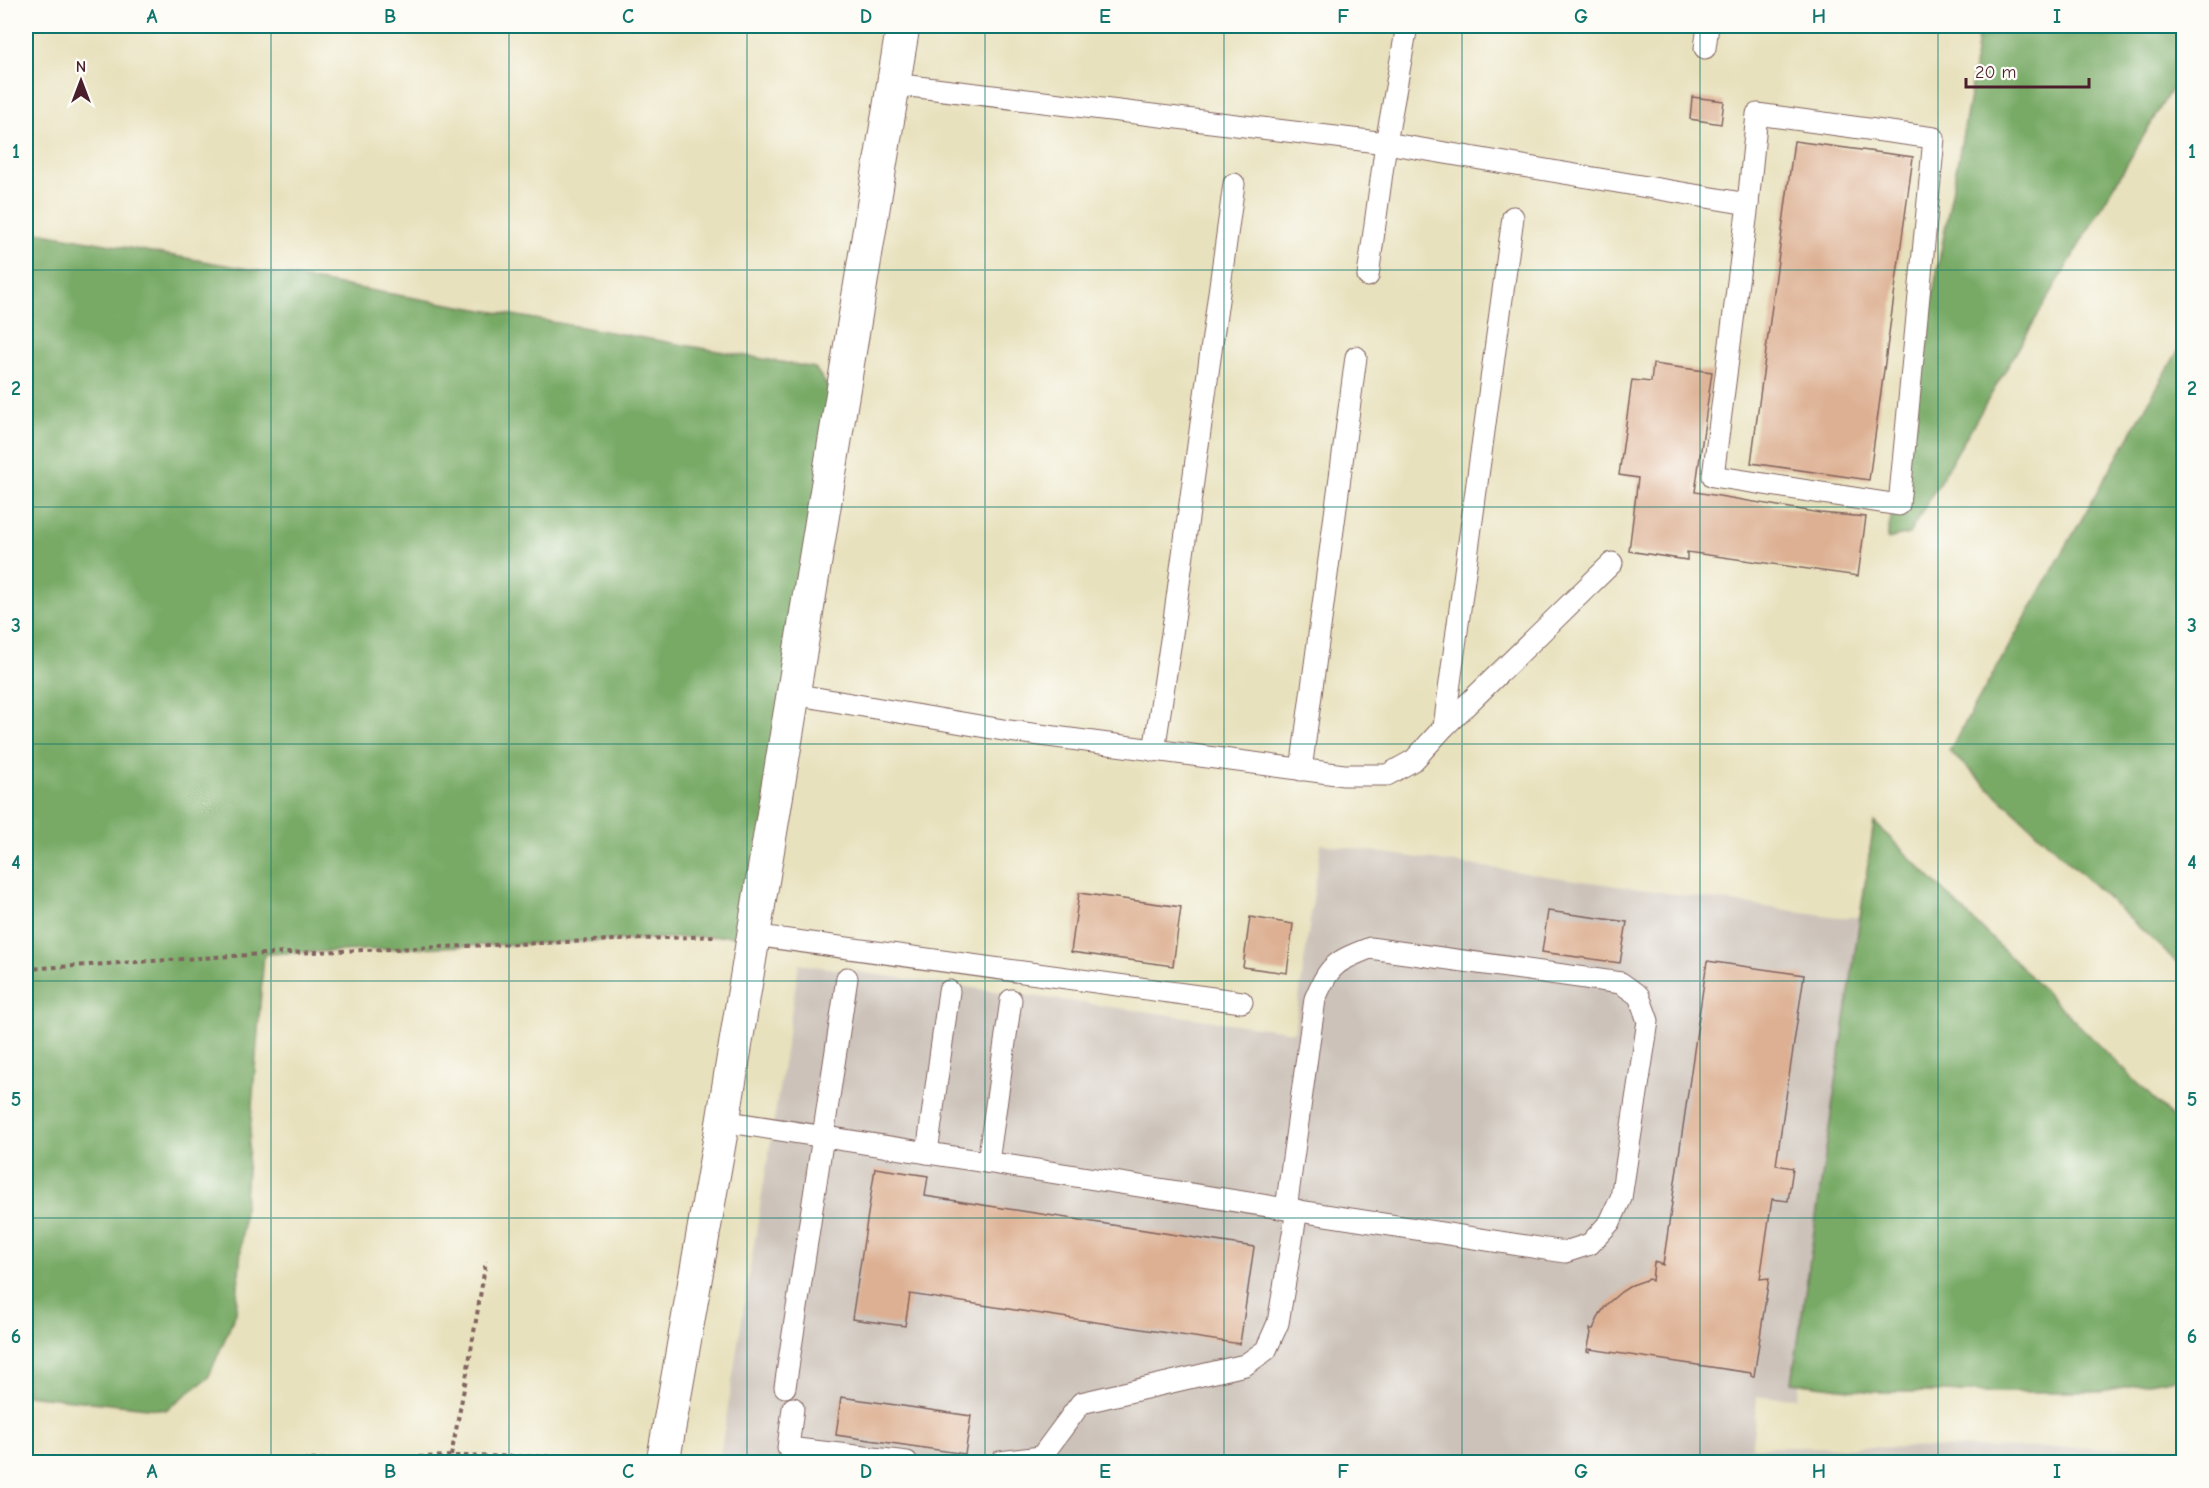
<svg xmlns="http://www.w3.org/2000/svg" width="2209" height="1488" viewBox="0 0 2209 1488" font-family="'Comic Neue',sans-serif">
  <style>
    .industrial { fill: #ccc2b9 }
    .forest { fill: #78aa66; stroke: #616448; stroke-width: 1.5 }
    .building { fill: #ddb093 }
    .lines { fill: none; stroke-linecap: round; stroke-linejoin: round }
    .service-casing { stroke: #81635e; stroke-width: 23 }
    .tertiary-casing { stroke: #81635e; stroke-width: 35 }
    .path { stroke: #81635e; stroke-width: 4; stroke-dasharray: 4.5 4.5; stroke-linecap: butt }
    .service { stroke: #fff; stroke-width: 21 }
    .tertiary { stroke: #fff; stroke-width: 33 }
    .grid { fill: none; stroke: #0f766e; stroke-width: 1.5; stroke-opacity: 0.55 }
    .neatline { fill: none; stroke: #0f766e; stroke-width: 2 }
    .grid-label { font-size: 20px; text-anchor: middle; font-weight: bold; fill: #0f766e }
  </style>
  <rect width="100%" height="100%" fill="#fdfcf7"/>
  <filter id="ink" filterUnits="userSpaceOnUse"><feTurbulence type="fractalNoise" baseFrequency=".0167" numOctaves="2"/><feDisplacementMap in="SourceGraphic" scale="12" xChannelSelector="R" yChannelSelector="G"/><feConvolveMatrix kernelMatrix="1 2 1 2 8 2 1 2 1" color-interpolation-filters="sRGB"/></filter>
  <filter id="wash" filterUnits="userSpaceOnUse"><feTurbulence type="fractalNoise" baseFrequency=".008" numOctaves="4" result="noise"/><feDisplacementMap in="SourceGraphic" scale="24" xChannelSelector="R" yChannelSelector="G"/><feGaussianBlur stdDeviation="1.35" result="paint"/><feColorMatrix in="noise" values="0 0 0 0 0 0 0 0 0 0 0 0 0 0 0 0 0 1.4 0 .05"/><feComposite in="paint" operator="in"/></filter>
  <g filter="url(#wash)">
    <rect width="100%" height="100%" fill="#e8e1bd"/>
    <polygon class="industrial" points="1321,844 1838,917 1868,917 1797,1398 1757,1397 1752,1447 2184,1448 2183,1462 719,1462 799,964 1294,1032"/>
    <g class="forest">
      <polygon points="1979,26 2183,26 2183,69 1909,534 1887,539 1972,85"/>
      <polygon points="26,230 815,368 840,405 753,935 264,954 236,1313 208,1378 166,1410 26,1395"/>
      <polygon points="2183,342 2183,968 1949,751"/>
      <polygon points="1874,822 2183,1128 2183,1377 2095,1392 1874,1392 1792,1382"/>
    </g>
    <g id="blocks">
      <g class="building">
        <polygon points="1692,97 1724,101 1721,124 1690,119"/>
        <polygon points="1794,141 1913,157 1869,480 1751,463"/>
        <polygon points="1653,364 1712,372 1695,492 1820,513 1866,517 1858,576 1687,552 1687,560 1629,551 1638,478 1619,475 1632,380 1651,382"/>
        <polygon points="1079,893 1181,907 1173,966 1071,952"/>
        <polygon points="1548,911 1627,922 1620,963 1542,952"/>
        <polygon points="1250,917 1293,924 1287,973 1243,967"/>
        <polygon points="1707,961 1804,975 1776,1165 1793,1168 1788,1201 1772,1199 1760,1279 1769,1278 1754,1376 1751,1376 1751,1373 1590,1349 1590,1352 1587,1351 1591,1333 1590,1329 1593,1329 1600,1314 1607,1304 1621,1292 1632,1285 1649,1279 1652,1281 1654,1262 1663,1265"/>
        <polygon points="875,1168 928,1176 925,1196 1254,1247 1240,1344 910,1294 905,1326 852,1319"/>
        <polygon points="841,1397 971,1416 965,1454 836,1435"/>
      </g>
    </g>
  </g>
  <g filter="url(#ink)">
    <use href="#blocks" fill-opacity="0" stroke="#81635e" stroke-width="1.5"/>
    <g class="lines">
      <defs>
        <g id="service">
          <polyline points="1705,48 1708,26"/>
          <polyline points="893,84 1386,143 1748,204"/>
          <polygon points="1757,114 1934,138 1899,505 1713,476 1748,204"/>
          <polyline points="1368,276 1386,143 1407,26"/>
          <polyline points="793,694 1009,731 1344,775 1387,775 1414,760 1444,727 1513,217"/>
          <polyline points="1444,727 1612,563"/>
          <polyline points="1154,751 1173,627 1234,184"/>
          <polyline points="1301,770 1356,357"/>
          <polyline points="753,935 1242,1002"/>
          <path d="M723,1121C1004,1166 1284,1208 1565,1252L1590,1244L1610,1222L1621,1198L1648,1021L1639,996L1621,983L1370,948C1336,961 1329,965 1315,999L1286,1209"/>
          <polyline points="927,1153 949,991"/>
          <polyline points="988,1162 1011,1000"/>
          <polyline points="785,1387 847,978"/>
          <polyline points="793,1408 788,1448 907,1462"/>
          <polyline points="1000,1462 1041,1457"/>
          <polyline points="1042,1462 1041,1457 1081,1403 1245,1365 1266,1350 1278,1323 1297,1210"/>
        </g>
        <polyline id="tertiary" points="663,1462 723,1121 903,26"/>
      </defs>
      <use href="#service" class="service-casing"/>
      <use href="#tertiary" class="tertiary-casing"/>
      <g class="path">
        <polyline points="26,969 264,954 717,936"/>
        <polyline points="451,1456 468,1368 486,1261"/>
        <polyline points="239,1462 451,1456 625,1457"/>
      </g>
      <use href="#service" class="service"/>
      <use href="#tertiary" class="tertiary"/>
    </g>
  </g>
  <path class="grid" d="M271,26V1462M509,26V1462M747,26V1462M985,26V1462M1224,26V1462M1462,26V1462M1700,26V1462M1938,26V1462M26,270H2184M26,507H2184M26,744H2184M26,981H2184M26,1218H2184"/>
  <rect width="2209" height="1488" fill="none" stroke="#fdfcf7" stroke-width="66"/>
  <g transform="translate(81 81)" stroke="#fdfcf7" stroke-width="4.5" paint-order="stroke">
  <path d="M0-4.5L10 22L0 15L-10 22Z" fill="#4a1f2b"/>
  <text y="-9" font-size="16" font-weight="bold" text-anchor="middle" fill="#4a1f2b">N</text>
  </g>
  <path d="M1966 78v9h123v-9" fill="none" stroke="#4a1f2b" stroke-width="3"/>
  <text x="1975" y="78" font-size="18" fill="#4a1f2b" stroke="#fdfcf7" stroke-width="4.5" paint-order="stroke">20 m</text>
  <rect x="33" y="33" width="2143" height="1422" class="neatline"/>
  <g class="grid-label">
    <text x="152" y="23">A</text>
    <text x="390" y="23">B</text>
    <text x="628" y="23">C</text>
    <text x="866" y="23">D</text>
    <text x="1105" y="23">E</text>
    <text x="1343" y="23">F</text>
    <text x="1581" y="23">G</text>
    <text x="1819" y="23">H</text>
    <text x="2057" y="23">I</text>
    <text x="16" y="158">1</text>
    <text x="2192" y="158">1</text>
    <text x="16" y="395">2</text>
    <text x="2192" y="395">2</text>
    <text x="16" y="632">3</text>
    <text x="2192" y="632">3</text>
    <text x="16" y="869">4</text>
    <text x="2192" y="869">4</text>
    <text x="16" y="1106">5</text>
    <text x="2192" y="1106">5</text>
    <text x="16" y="1343">6</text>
    <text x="2192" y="1343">6</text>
    <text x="152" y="1478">A</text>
    <text x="390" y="1478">B</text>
    <text x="628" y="1478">C</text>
    <text x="866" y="1478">D</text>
    <text x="1105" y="1478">E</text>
    <text x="1343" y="1478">F</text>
    <text x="1581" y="1478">G</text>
    <text x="1819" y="1478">H</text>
    <text x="2057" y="1478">I</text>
  </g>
</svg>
